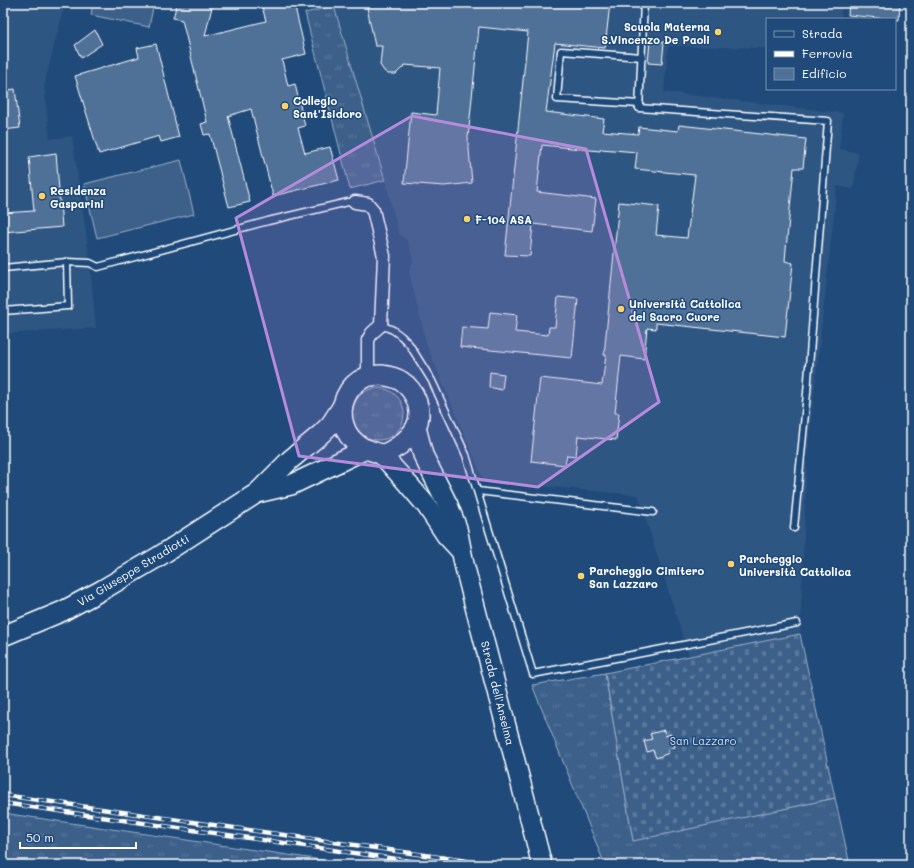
<svg xmlns="http://www.w3.org/2000/svg" width="914" height="868" viewBox="0 0 914 868" font-family="Mali,sans-serif">
  <style>
    .built { fill: #2e5683 }
    .grass { fill: url(#grass-tufts); stroke: #9eb0c5 }
    .cemetery { fill: url(#cemetery-stones); stroke: #9eb0c5 }
    .garden { fill: #3c618b; stroke: #9eb0c5 }
    .building { fill: #507197; stroke: #fff }
    .lines { fill: none; stroke-linecap: round; stroke-linejoin: round }
    .service-casing { stroke: #fff; stroke-width: 9 }
    .minor-casing { stroke: #fff; stroke-width: 15 }
    .primary-casing { stroke: #fff; stroke-width: 22 }
    .service { stroke: #1f4a7a; stroke-width: 6 }
    .minor { stroke: #1f4a7a; stroke-width: 12 }
    .primary { stroke: #1f4a7a; stroke-width: 19 }
    .rail-casing { stroke: #fff; stroke-width: 4.5 }
    .rail { stroke: #1f4a7a; stroke-width: 3; stroke-dasharray: 9; stroke-linecap: butt }
    .marked { fill: #b68bdc; fill-opacity: 0.2; stroke: #b68bdc; stroke-width: 3; stroke-linejoin: round }
    .poi-dot { fill: #ffd166; stroke: #1f4a7a; stroke-width: 1.5 }
    .labels { text-anchor: middle; dominant-baseline: central; stroke-width: 3; stroke-linejoin: round; paint-order: stroke }
    .poi-label { font-size: 11px; font-weight: bold; fill: #fff; stroke: #1f4a7a; text-anchor: start }
    .street-label { font-size: 11px; fill: #fff; stroke: #1f4a7a }
    .park-label { font-size: 11px; fill: #d8dfe8; stroke: #1f4a7a }
  </style>
  <defs>
    <pattern id="grass-tufts" width="24" height="20" patternUnits="userSpaceOnUse"><rect width="24" height="20" fill="#3c618b"/><path d="M3 7l-1-3M5 7V3M7 7l1-3M15 17l-1-3M17 17v-4M19 17l1-3" fill="none" stroke="#59799c"/></pattern>
    <pattern id="cemetery-stones" width="16" height="16" patternUnits="userSpaceOnUse"><rect width="16" height="16" fill="#3c618b"/><path d="M2 7V4a2 2 0 0 1 4 0v3zM10 15v-3a2 2 0 0 1 4 0v3z" fill="#59799c"/></pattern>
  </defs>
  <rect width="100%" height="100%" fill="#1f4a7a"/>
  <filter id="ink" filterUnits="userSpaceOnUse"><feTurbulence type="fractalNoise" baseFrequency=".025" numOctaves="2"/><feDisplacementMap in="SourceGraphic" scale="8" xChannelSelector="R" yChannelSelector="G"/><feConvolveMatrix kernelMatrix="1 2 1 2 8 2 1 2 1" color-interpolation-filters="sRGB"/></filter>
  <g filter="url(#ink)">
    <g class="built">
      <polygon points="3,3 65,3 44,86 50,139 72,136 89,254 96,328 3,334"/>
      <polygon points="333,3 840,3 842,19 767,19 767,48 668,46 664,92 843,113 839,149 859,153 853,189 837,186 807,458 800,634 689,656 638,495 484,481 427,346 409,271 413,261 408,241 399,234 385,180"/>
    </g>
    <g class="grass">
      <polygon points="334,6 385,180 350,189 305,13"/>
      <circle cx="378" cy="414" r="26"/>
      <polygon points="605,673 633,840 835,798 850,865 605,865 532,685"/>
      <polygon points="3,813 356,865 3,865"/>
    </g>
    <polygon class="cemetery" points="800,634 835,798 633,841 605,673"/>
    <g class="garden">
      <polygon points="93,3 154,3 149,27 91,15"/>
      <polygon points="181,160 194,214 97,238 84,184"/>
    </g>
    <g class="building">
      <polygon points="177,3 213,3 205,36 266,21 261,3 294,3 306,54 282,60 288,86 295,84 305,126 298,128 305,153 330,147 339,180 273,196 251,109 228,116 250,202 229,207 210,134 204,135 201,124 207,122 182,20 173,18"/>
      <polygon points="366,3 610,3 605,48 555,43 546,112 604,119 602,131 638,134 639,127 678,131 679,125 806,139 803,168 794,168 786,249 785,261 793,263 785,337 656,323 656,329 647,328 644,359 621,356 615,413 619,413 616,440 578,436 576,456 567,455 565,465 531,461 540,378 602,385 606,355 604,355 619,202 659,206 656,235 687,238 695,175 635,169 637,152 601,149 600,151 542,145 537,192 596,199 592,231 533,224 530,256 505,255 528,32 479,27 468,138 472,183 444,186 404,183 411,112 436,115 440,68 405,65 396,74 388,74 384,71 380,65 382,46 375,46"/>
      <polygon points="849,3 900,3 899,20 848,15"/>
      <polygon points="95,30 102,44 81,58 75,45"/>
      <polygon points="650,41 664,42 662,64 648,63"/>
      <polygon points="156,44 179,137 161,142 159,136 99,154 75,76 139,57 137,48"/>
      <polygon points="15,89 20,128 3,130 3,91"/>
      <polygon points="56,153 62,227 3,232 3,213 34,211 29,157"/>
      <polygon points="558,297 578,299 572,358 460,347 462,327 488,329 490,312 517,315 515,332 548,335 549,327 555,327"/>
      <polygon points="490,372 504,374 502,390 489,387"/>
      <polygon points="664,730 665,736 671,734 675,747 667,749 669,753 656,758 653,750 647,752 644,741 652,739 650,734"/>
    </g>
    <g class="lines">
      <defs>
        <g id="service">
          <polyline points="644,3 639,108 828,121 807,393 794,528"/>
          <polyline points="640,104 557,99 561,51 642,57"/>
          <polyline points="3,268 67,262 90,263 98,267 268,221 348,202 355,202"/>
          <polyline points="3,311 68,306 67,262"/>
          <polyline points="381,325 393,330 401,336 409,344 432,381 466,455 533,674 797,623"/>
          <polyline points="478,491 653,512"/>
        </g>
        <polyline id="minor" points="355,202 368,204 373,210 384,256 381,325 372,333 368,340 368,377"/>
        <g id="primary">
          <path d="M381,375C388,376 395,377 401,381C415,390 424,411 416,427C413,433 406,440 400,445C395,448 387,454 381,454C377,453 366,449 363,448C354,443 347,435 344,425C338,406 347,385 366,377C370,376 376,375 381,375Z"/>
          <polyline points="416,427 423,455 448,505 457,528 464,564 542,865"/>
          <polyline points="381,454 408,484 426,505 446,535 460,550"/>
          <polyline points="257,493 291,485 366,449"/>
          <polyline points="3,636 63,611 102,590 158,557 257,493 290,460 321,434 331,424 342,407"/>
        </g>
      </defs>
      <use href="#service" class="service-casing"/>
      <use href="#minor" class="minor-casing"/>
      <use href="#primary" class="primary-casing"/>
      <use href="#service" class="service"/>
      <use href="#minor" class="minor"/>
      <use href="#primary" class="primary"/>
      <defs>
        <g id="rail">
          <polyline points="3,795 495,865"/>
          <polyline points="3,803 438,865"/>
        </g>
      </defs>
      <use href="#rail" class="rail-casing"/>
      <use href="#rail" class="rail"/>
    </g>
  </g>
  <path class="marked" d="M412,116L586,149L659,402L538,487L299,456L236,218Z"/>
  <g class="poi-dot">
    <circle cx="718" cy="32" r="4"/>
    <circle cx="285" cy="106" r="4"/>
    <circle cx="42" cy="196" r="4"/>
    <circle cx="467" cy="219" r="4"/>
    <circle cx="621" cy="309" r="4"/>
    <circle cx="731" cy="564" r="4"/>
    <circle cx="581" cy="576" r="4"/>
  </g>
  <g class="labels">
    <g class="poi-label">
      <text x="710" y="26" text-anchor="end">Scuola Materna<tspan x="710" dy="13">S.Vincenzo De Paoli</tspan></text>
      <text x="293" y="100">Collegio<tspan x="293" dy="13">Sant'Isidoro</tspan></text>
      <text x="50" y="190">Residenza<tspan x="50" dy="13">Gasparini</tspan></text>
      <text x="475" y="219">F-104 ASA</text>
      <text x="629" y="303">Università Cattolica<tspan x="629" dy="13">del Sacro Cuore</tspan></text>
      <text x="739" y="558">Parcheggio<tspan x="739" dy="13">Università Cattolica</tspan></text>
      <text x="589" y="570">Parcheggio Cimitero<tspan x="589" dy="13">San Lazzaro</tspan></text>
    </g>
    <g class="street-label">
      <text transform="translate(133 570) rotate(-31)">Via Giuseppe Stradiotti</text>
      <text transform="translate(498 693) rotate(76)">Strada dell'Anselma</text>
    </g>
    <g class="park-label">
      <text x="703" y="740">San Lazzaro</text>
    </g>
  </g>
  <rect width="914" height="868" fill="none" stroke="#1f4a7a" stroke-width="16"/>
  <rect x="8" y="8" width="898" height="852" fill="none" stroke="#fff" stroke-width="1.5" filter="url(#ink)"/>
  <rect x="766" y="18" width="130" height="72" fill="#1f4a7a" stroke="#7992af"/>
  <rect x="774" y="31" width="20" height="6" fill="#1f4a7a" stroke="#7992af"/>
  <text x="802" y="38" font-size="12" fill="#ffffff">Strada</text>
  <rect x="774" y="51" width="20" height="6" fill="#ffffff" stroke="#7992af"/>
  <text x="802" y="58" font-size="12" fill="#ffffff">Ferrovia</text>
  <rect x="774" y="68" width="20" height="12" fill="#507197" stroke="#7992af"/>
  <text x="802" y="78" font-size="12" fill="#ffffff">Edificio</text>
  <path d="M20 842v6h116v-6" fill="none" stroke="#ffffff" stroke-width="2"/>
  <text x="26" y="842" font-size="12" fill="#ffffff" stroke="#1f4a7a" stroke-width="3" paint-order="stroke">50 m</text>
</svg>
